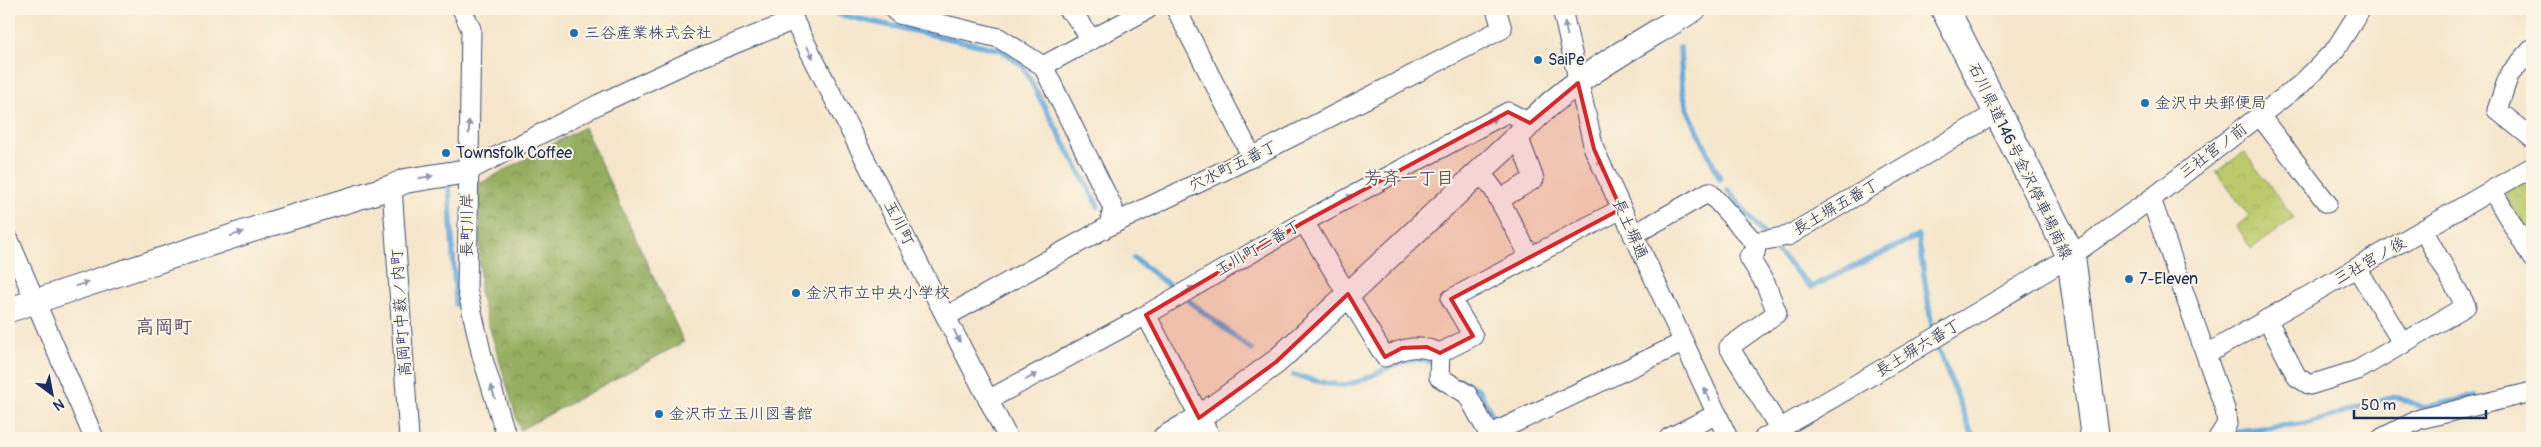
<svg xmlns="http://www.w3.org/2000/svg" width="2541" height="447" viewBox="0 0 2541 447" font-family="Pangolin,'Klee One',sans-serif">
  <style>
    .forest { fill: url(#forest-crowns); stroke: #586e5f }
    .park { fill: url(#park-crowns); stroke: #6c7c65 }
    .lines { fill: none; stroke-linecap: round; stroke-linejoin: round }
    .stream { stroke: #66aadb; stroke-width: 5.5 }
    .minor-casing { stroke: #3c4a6e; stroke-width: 21 }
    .tertiary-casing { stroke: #3c4a6e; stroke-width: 26 }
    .secondary-casing { stroke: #3c4a6e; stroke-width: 30 }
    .minor { stroke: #fff; stroke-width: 19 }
    .tertiary { stroke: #fff; stroke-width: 24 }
    .secondary { stroke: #fff; stroke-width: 28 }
    .oneway { fill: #8d97ae }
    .marked { fill: #d62828; fill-opacity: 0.2; stroke: #d62828; stroke-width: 4; stroke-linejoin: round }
    .poi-dot { fill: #1f6fb2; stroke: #fcf5e5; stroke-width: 2 }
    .labels { text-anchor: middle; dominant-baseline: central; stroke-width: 4; stroke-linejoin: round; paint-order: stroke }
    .poi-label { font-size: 16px; fill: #1b2f5e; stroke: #fcf5e5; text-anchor: start }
    .street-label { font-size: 16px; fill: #1b2f5e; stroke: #fcf5e5 }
    .neighbourhood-label { font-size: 18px; font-weight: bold; fill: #595371; stroke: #fcf5e5 }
    .quarter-label { font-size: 19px; font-weight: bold; fill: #595371; stroke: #fcf5e5 }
  </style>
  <defs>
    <pattern id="forest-crowns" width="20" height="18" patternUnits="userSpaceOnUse" patternTransform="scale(1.25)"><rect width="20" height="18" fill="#95ae60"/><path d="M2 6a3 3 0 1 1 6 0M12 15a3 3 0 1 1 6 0" fill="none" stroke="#798e52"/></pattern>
    <pattern id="park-crowns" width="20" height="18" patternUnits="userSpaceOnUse" patternTransform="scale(1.25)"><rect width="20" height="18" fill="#bcca6c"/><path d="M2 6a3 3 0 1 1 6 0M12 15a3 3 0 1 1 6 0" fill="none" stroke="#a1ae60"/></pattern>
  </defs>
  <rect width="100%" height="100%" fill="#fcf5e5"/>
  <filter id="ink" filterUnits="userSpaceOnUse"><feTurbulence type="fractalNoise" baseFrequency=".02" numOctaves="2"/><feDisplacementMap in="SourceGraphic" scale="10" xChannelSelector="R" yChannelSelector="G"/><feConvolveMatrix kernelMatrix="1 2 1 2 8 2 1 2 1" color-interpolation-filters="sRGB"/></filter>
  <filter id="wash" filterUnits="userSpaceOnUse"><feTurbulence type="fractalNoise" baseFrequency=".0096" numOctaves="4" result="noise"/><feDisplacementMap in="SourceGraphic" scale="20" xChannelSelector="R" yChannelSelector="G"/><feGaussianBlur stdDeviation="1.12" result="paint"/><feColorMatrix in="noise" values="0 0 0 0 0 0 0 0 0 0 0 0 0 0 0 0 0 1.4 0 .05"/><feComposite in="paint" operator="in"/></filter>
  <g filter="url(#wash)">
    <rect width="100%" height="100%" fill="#f5e6cb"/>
    <polygon class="forest" points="584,127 684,342 520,430 480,295 479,184"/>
    <g class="park">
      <polygon points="2244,152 2294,218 2251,249 2237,226 2249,216 2216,172"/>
      <polygon points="2532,174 2532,241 2506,197 2507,188"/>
    </g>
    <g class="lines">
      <g class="stream">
        <polyline points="837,14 1002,50 1022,65 1098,206"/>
        <polyline points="1680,47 1682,88 1687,108 1720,179"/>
        <polyline points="449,186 456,304"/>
        <polyline points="1728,190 1763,234"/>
        <polyline points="1772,246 1811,287 1918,236 1933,334"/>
        <polyline points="1134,258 1175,290"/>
        <polyline points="1189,301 1252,350"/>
        <polyline points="1937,345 1971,432 1976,438"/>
        <path d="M1294,375C1308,378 1328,386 1343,385C1376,382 1405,346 1436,365"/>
        <polyline points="1461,380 1479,390 1495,421"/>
        <polyline points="2238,431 2310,423 2389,398 2399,397 2423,408 2476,396"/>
      </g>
    </g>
  </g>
  <g filter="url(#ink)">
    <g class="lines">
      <defs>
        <g id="minor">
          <polyline points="462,9 471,29 467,289 482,356 507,438"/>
          <polyline points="788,9 1008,438"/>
          <polyline points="893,9 899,14 999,38 1043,66 1113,208 1109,226"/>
          <polyline points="1067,9 1073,13 1092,40"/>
          <polyline points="1176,9 1252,157"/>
          <polyline points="1562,9 1594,149 1728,438"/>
          <polyline points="2532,49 2509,75 2497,110 2532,138"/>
          <polyline points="1043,66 1148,9"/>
          <polyline points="2260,116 2327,203"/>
          <polyline points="468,171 599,104 689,62 794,20"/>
          <polyline points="1480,172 1494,190 1530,257"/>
          <polyline points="392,187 409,438"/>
          <polyline points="2492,190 2532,258"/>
          <polyline points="2151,199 2225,409 2227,424 2218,438"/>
          <polyline points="1499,200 1534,179 1518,136"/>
          <path d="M1304,222L1385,357C1404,347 1420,344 1440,353"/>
          <polyline points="1633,235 1709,192 1754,242 1788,236 1996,113"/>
          <polyline points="9,240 94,438"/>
          <polyline points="1757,241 1755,253 1749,257 1766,285 1777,313 1729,347 1780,429"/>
          <polyline points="2357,268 2403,344"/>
          <polyline points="1146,315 1211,438"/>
          <polyline points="947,316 1109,226 1252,157 1502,29 1496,9"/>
          <polyline points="2267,319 2297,377 2310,385 2358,370 2466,306 2423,230"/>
          <polyline points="2207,354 2532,167"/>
          <polyline points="988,400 1146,315 1304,222 1508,112 1530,123"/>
          <polyline points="1489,435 1682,343"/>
          <polyline points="1491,438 1467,394 1439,377 1440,353 1473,336 1451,299 1621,209"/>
          <polyline points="1669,438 1717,414"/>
          <polyline points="1764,438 1915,350 2071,256 2151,199 2301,84 2335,50 2361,9"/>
          <polyline points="2382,438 2420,419 2532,392"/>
        </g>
        <g id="tertiary">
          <polyline points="9,310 270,224 392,187 405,181 468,171"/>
          <path d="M1165,438L1199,418L1276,362L1518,136C1564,82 1634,47 1694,9"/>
        </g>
        <polyline id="secondary" points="1945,9 2071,256 2095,438"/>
      </defs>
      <use href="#minor" class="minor-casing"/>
      <use href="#tertiary" class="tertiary-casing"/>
      <use href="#secondary" class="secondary-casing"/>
      <use href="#minor" class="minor"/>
      <use href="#tertiary" class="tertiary"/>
      <use href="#secondary" class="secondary"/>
    </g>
    <defs><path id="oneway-solid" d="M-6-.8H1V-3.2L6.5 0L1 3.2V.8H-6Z" transform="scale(1.25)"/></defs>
    <g class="oneway">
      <use href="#oneway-solid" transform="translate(1566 29) rotate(-102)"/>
      <use href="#oneway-solid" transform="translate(810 52) rotate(63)"/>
      <use href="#oneway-solid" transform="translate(1490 121) rotate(-28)"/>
      <use href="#oneway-solid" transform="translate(469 127) rotate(-89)"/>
      <use href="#oneway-solid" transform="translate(1601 165) rotate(-114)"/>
      <use href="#oneway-solid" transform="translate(426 177) rotate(-9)"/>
      <use href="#oneway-solid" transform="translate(1347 198) rotate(-28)"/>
      <use href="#oneway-solid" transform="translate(237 234) rotate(-18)"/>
      <use href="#oneway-solid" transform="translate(82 284) rotate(-18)"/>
      <use href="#oneway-solid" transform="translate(1188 290) rotate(-31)"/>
      <use href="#oneway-solid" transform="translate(957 336) rotate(64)"/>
      <use href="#oneway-solid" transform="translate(1031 377) rotate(-28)"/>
      <use href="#oneway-solid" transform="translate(493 392) rotate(-107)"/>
      <use href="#oneway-solid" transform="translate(1707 394) rotate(-116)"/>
    </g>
  </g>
  <path class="marked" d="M1578,83L1594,149L1621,209L1451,299L1473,336L1440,353L1427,347L1402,348L1385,357L1348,294L1276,362L1199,418L1146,315L1304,222L1508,112L1530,123Z"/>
  <g class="poi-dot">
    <circle cx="574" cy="33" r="5"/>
    <circle cx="1538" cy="60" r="5"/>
    <circle cx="2145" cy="103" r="5"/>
    <circle cx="446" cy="153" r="5"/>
    <circle cx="2129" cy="279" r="5"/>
    <circle cx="796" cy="293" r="5"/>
    <circle cx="659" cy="414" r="5"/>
  </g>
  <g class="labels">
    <g class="poi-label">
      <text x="584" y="33">三谷産業株式会社</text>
      <text x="1548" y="60">SaiPe</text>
      <text x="2155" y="103">金沢中央郵便局</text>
      <text x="456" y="153">Townsfolk Coffee</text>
      <text x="2139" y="279">7-Eleven</text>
      <text x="806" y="293">金沢市立中央小学校</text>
      <text x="669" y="414">金沢市立玉川図書館</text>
    </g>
    <g class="street-label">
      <text transform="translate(2213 151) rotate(-37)">三社宮ノ前</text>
      <text transform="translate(2020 161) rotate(64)">石川県道146号金沢停車場南線</text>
      <text transform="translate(1233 166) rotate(-26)">穴水町五番丁</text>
      <text transform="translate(1836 207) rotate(-30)">長土塀五番丁</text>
      <text transform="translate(899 223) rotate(63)">玉川町</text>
      <text transform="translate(467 225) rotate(-90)">長町川岸</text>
      <text transform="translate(1630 229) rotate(66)">長土塀通</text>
      <text transform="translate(1258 248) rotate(-30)">玉川町二番丁</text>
      <text transform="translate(2370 261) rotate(-30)">三社宮ノ後</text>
      <text transform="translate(401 313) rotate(-94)">高岡町中薮ノ内町</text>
      <text transform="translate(1918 348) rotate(-31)">長土塀六番丁</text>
    </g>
    <g class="neighbourhood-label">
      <text x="1409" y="178">芳斉一丁目</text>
    </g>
    <g class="quarter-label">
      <text x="164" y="327">高岡町</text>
    </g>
  </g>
  <rect width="2541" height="447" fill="none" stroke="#fcf5e5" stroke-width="30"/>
  <g transform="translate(52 394) rotate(148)" stroke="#fcf5e5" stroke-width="4" paint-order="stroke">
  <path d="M0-4L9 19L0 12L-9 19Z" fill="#1b2f5e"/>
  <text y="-8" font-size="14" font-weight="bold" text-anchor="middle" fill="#1b2f5e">N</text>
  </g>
  <path d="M2354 410v8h132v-8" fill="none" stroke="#1b2f5e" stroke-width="2.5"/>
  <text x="2361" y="410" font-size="15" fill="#1b2f5e" stroke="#fcf5e5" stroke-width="4" paint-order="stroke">50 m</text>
</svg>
